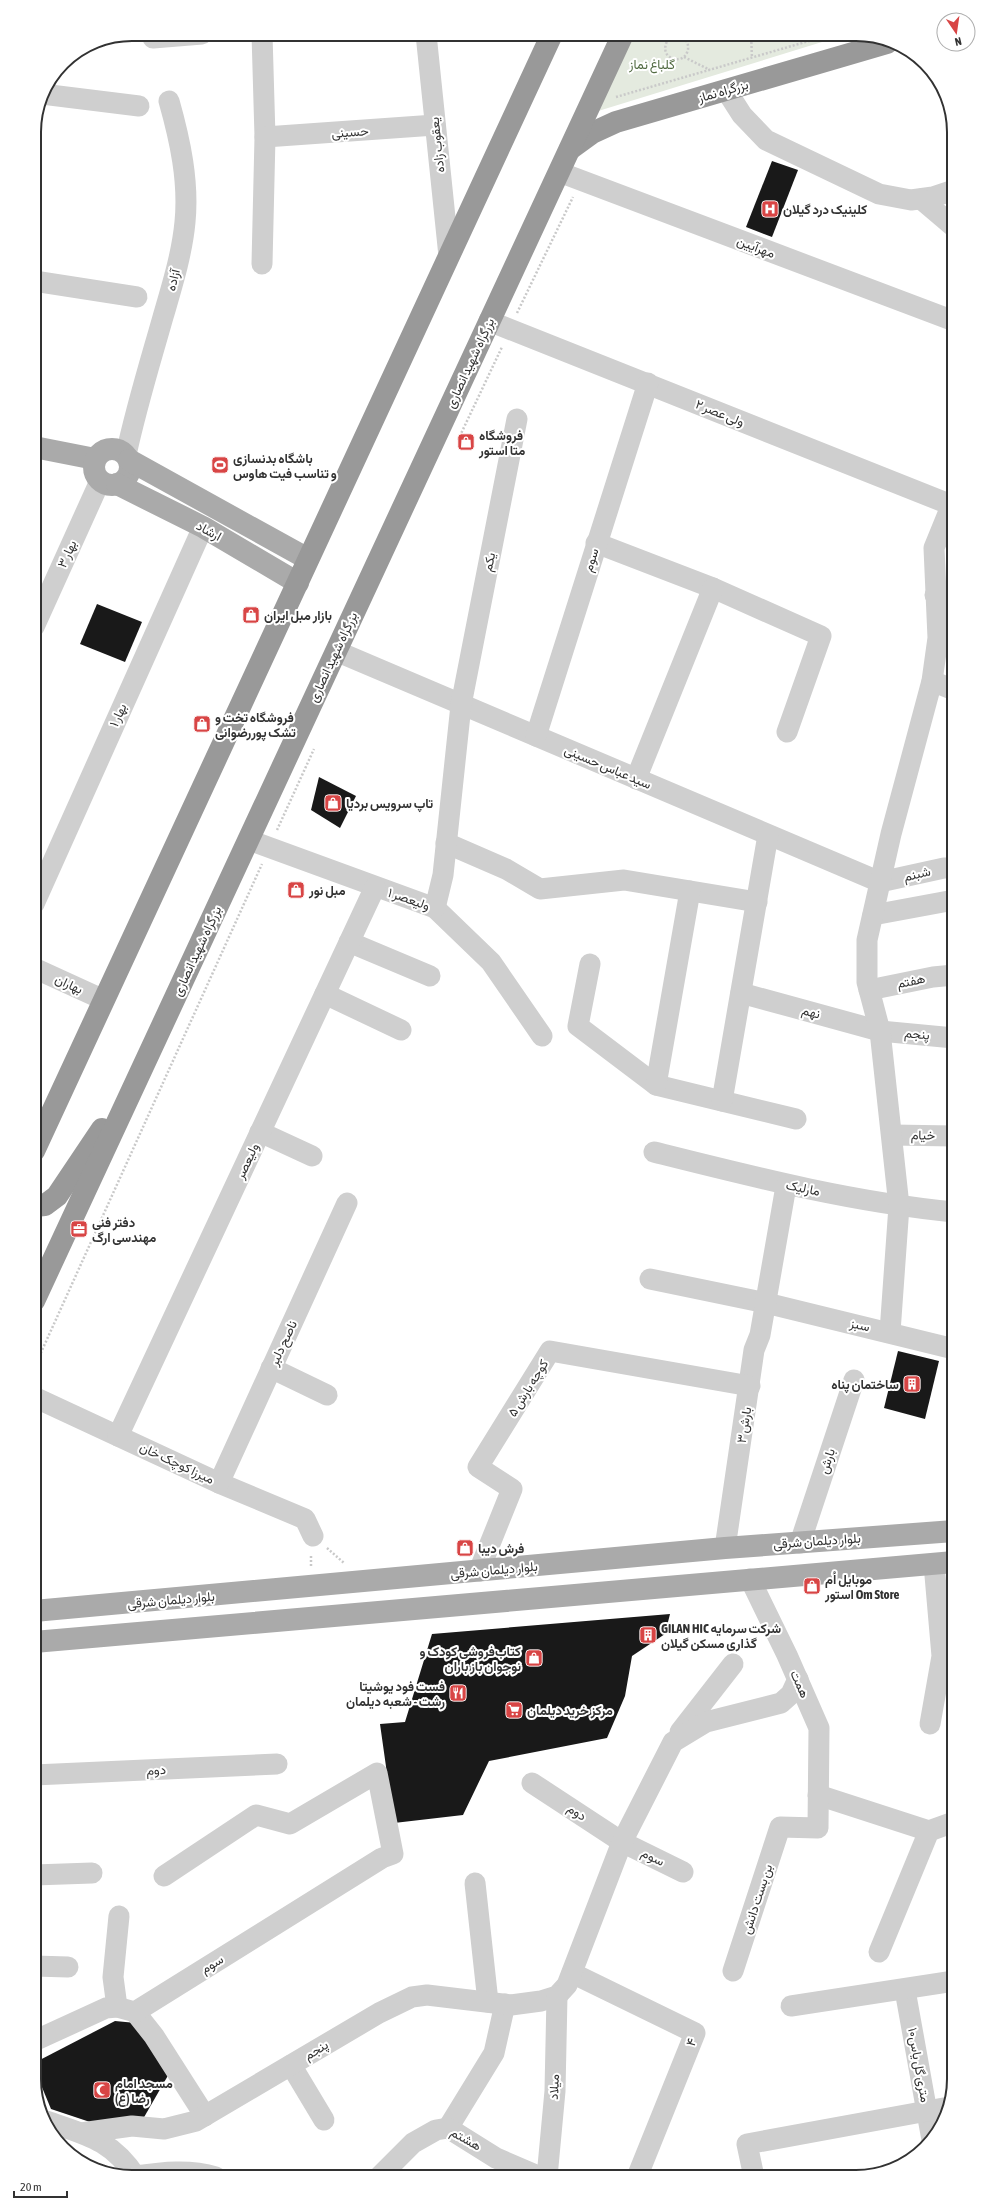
<svg xmlns="http://www.w3.org/2000/svg" width="988" height="2211" viewBox="0 0 988 2211" font-family="'Asap Condensed',Vazirmatn,sans-serif">
  <style>
    .green { fill: #e4eadf }
    .building { fill: #191919 }
    .lines { fill: none; stroke-linecap: round; stroke-linejoin: round }
    .path { stroke: #c9c9c9; stroke-width: 2.5; stroke-dasharray: 2 2; stroke-linecap: butt }
    .minor { stroke: #cfcfcf; stroke-width: 21 }
    .major { stroke: #aaa; stroke-width: 22 }
    .highway { stroke: #999; stroke-width: 22 }
    .labels { text-anchor: middle; dominant-baseline: central; stroke-width: 4; stroke-linejoin: round; paint-order: stroke }
    .park-label { font-size: 13px; fill: #526b42; stroke: #fff }
    .street-label { font-size: 13px; fill: #323232; stroke: #fff }
    .poi-label { font-size: 13px; font-weight: bold; fill: #323232; stroke: #fff; text-anchor: start }
    .rim { fill: none; stroke: #323232; stroke-width: 2 }
  </style>
  <rect width="100%" height="100%" fill="#fff"/>
  <polygon class="green" points="634,34 848,34 595,112"/>
  <g class="building">
    <polygon points="772,161 798,170 772,237 746,227"/>
    <polygon points="97,604 142,622 125,662 80,644"/>
    <polygon points="319,777 356,796 340,828 311,810"/>
    <polygon points="898,1351 939,1361 925,1419 884,1408"/>
    <polygon points="670,1614 665,1634 632,1656 625,1696 607,1738 489,1761 463,1815 394,1823 380,1724 405,1722 432,1634"/>
    <polygon points="115,2021 136,2023 170,2072 143,2119 96,2124 51,2109 34,2068 34,2063"/>
  </g>
  <g class="lines">
    <g class="path">
      <path d="M664,34L669,37C696,29 692,66 672,58C662,54 665,44 669,37"/>
      <polyline points="751,34 752,58"/>
      <polyline points="684,57 710,70"/>
      <polyline points="616,97 833,34"/>
      <polyline points="517,313 573,197"/>
      <polyline points="458,440 502,347"/>
      <polyline points="277,830 314,749"/>
      <polyline points="34,1368 262,864"/>
      <polyline points="327,1548 344,1563"/>
      <polyline points="311,1566 311,1555"/>
    </g>
    <g class="minor">
      <polyline points="262,34 265,137 262,264"/>
      <polyline points="426,34 449,256"/>
      <polyline points="153,38 202,34"/>
      <polyline points="726,90 742,115 766,140 879,194 911,200 933,197 954,190"/>
      <polyline points="42,94 139,106"/>
      <polyline points="265,137 435,125"/>
      <polyline points="559,172 954,321"/>
      <polyline points="921,199 954,227"/>
      <polyline points="34,281 137,297"/>
      <polyline points="489,321 954,506"/>
      <path d="M126,455C136,408 150,363 163,317C172,286 182,254 185,222C189,181 180,140 169,101"/>
      <polyline points="596,543 713,588 821,636 787,732"/>
      <polyline points="935,595 954,603"/>
      <polyline points="34,627 100,481"/>
      <polyline points="336,651 880,882 944,868 954,868"/>
      <polyline points="932,681 954,690"/>
      <polyline points="536,736 648,383"/>
      <polyline points="636,779 713,588"/>
      <polyline points="249,840 435,908 491,962 542,1036"/>
      <polyline points="446,843 506,869 540,889 624,880 757,902"/>
      <polyline points="34,904 203,527"/>
      <polyline points="435,908 443,875 461,705 517,419"/>
      <polyline points="873,915 954,900"/>
      <polyline points="349,942 430,976"/>
      <polyline points="590,964 578,1026 656,1085 796,1119"/>
      <polyline points="34,968 104,1000"/>
      <polyline points="869,990 933,977 954,975"/>
      <polyline points="741,993 880,1031 954,1038"/>
      <polyline points="325,994 401,1030"/>
      <polyline points="656,1085 690,891"/>
      <polyline points="722,1101 768,835"/>
      <polyline points="260,1132 312,1156"/>
      <polyline points="892,1135 954,1136"/>
      <path d="M654,1152C754,1177 851,1202 954,1212"/>
      <polyline points="650,1279 766,1303 954,1349"/>
      <polyline points="890,1332 899,1206 880,1031 867,982 867,940 891,834 932,681 938,638 934,548 954,499"/>
      <polyline points="271,1368 327,1395"/>
      <polyline points="34,1397 219,1483 305,1519 313,1536"/>
      <polyline points="118,1436 375,887"/>
      <polyline points="219,1483 347,1203"/>
      <polyline points="800,1543 854,1380"/>
      <polyline points="725,1548 754,1350 760,1335 786,1186"/>
      <polyline points="479,1571 512,1489 478,1467 550,1351 750,1386"/>
      <polyline points="930,1724 942,1656 934,1564"/>
      <polyline points="680,1732 733,1664"/>
      <polyline points="34,1775 277,1764"/>
      <polyline points="532,1783 622,1842 683,1872"/>
      <polyline points="818,1795 929,1831"/>
      <polyline points="34,1875 92,1873"/>
      <polyline points="475,1883 488,2002"/>
      <polyline points="879,1952 929,1831 954,1822"/>
      <polyline points="34,1966 68,1967"/>
      <polyline points="733,1971 780,1827 818,1828 819,1728 787,1655 750,1579"/>
      <polyline points="572,1973 695,2033 637,2177"/>
      <polyline points="905,1990 932,2140"/>
      <polyline points="791,2006 954,1981"/>
      <polyline points="117,2007 113,1977 119,1916"/>
      <polyline points="135,2012 154,2036 205,2116"/>
      <polyline points="34,2041 106,2008 117,2007 135,2012 382,1858 393,1854 377,1773 290,1824 256,1815 164,1876"/>
      <polyline points="291,2065 324,2120"/>
      <path d="M46,2121C86,2135 111,2139 136,2177"/>
      <polyline points="448,2128 494,2053 505,2004"/>
      <polyline points="81,2133 132,2126 164,2129 196,2121 379,2013 412,1997 427,1995 511,2005 541,2001 557,1996 567,1985 622,1842 673,1742 706,1722 781,1703 791,1694 798,1679"/>
      <path d="M136,2176C163,2172 189,2169 216,2177"/>
      <polyline points="379,2177 413,2143 436,2130 448,2128 496,2158 540,2177"/>
      <polyline points="547,2177 555,2091 557,1996"/>
      <polyline points="754,2177 747,2144 949,2107"/>
    </g>
    <g class="major">
      <polyline points="34,447 95,459"/>
      <circle cx="112" cy="467" r="18"/>
      <polyline points="129,460 308,559"/>
      <polyline points="117,484 203,527 298,583"/>
      <polyline points="34,1611 725,1548 954,1531"/>
      <polyline points="34,1642 954,1562"/>
    </g>
    <g class="highway">
      <polyline points="570,149 592,133 616,122 887,43"/>
      <polyline points="34,1151 552,34"/>
      <polyline points="34,1206 45,1205 57,1196 102,1129"/>
      <polyline points="34,1301 623,34"/>
    </g>
  </g>
  <defs>
    <symbol id="hospital-square" viewBox="-11 -11 22 22"><rect x="-9" y="-9" width="18" height="18" rx="4" fill="#d84545" stroke="#fff"/><path d="M-5-5h3v3.5h4V-5h3V5h-3V1.5h-4V5h-3Z" fill="#fff"/></symbol>
    <symbol id="shop-square" viewBox="-11 -11 22 22"><rect x="-9" y="-9" width="18" height="18" rx="4" fill="#d84545" stroke="#fff"/><path d="M-5-2.5h2.3a2.7 3.5 0 0 1 5.4 0H5L5.5 6h-11ZM-1.5-2.5h3a1.5 2.3 0 0 0-3 0Z" fill="#fff"/></symbol>
    <symbol id="stadium-square" viewBox="-11 -11 22 22"><rect x="-9" y="-9" width="18" height="18" rx="4" fill="#d84545" stroke="#fff"/><path d="M0-5a6.5 5 0 1 0 0 10a6.5 5 0 1 0 0-10ZM-3.5-1.8h7v3.6h-7Z" fill="#fff"/></symbol>
    <symbol id="office-square" viewBox="-11 -11 22 22"><rect x="-9" y="-9" width="18" height="18" rx="4" fill="#d84545" stroke="#fff"/><path d="M-6-3h4V-5.5h4V-3h4V5H-6ZM-1-4.5V-3h2v-1.5ZM-6 0V1H6V0Z" fill="#fff"/></symbol>
    <symbol id="building-square" viewBox="-11 -11 22 22"><rect x="-9" y="-9" width="18" height="18" rx="4" fill="#d84545" stroke="#fff"/><path d="M-4-6H4V6H1V3H-1V6H-4ZM-2.5-4.3h1.7v1.8h-1.7ZM.8-4.3h1.7v1.8H.8ZM-2.5-1h1.7V.8h-1.7ZM.8-1h1.7V.8H.8Z" fill="#fff"/></symbol>
    <symbol id="restaurant-square" viewBox="-11 -11 22 22"><rect x="-9" y="-9" width="18" height="18" rx="4" fill="#d84545" stroke="#fff"/><path d="M-5-6h1v4h1v-4h1v4h1v-4h1v5L-1.5 .5V6h-2V.5L-5-1ZM5-6V6H3V1.5H1.5Q1.5-4 5-6Z" fill="#fff"/></symbol>
    <symbol id="supermarket-square" viewBox="-11 -11 22 22"><rect x="-9" y="-9" width="18" height="18" rx="4" fill="#d84545" stroke="#fff"/><path d="M-6-5.5h2.5l.6 2H6L4.5 2H-2.5L-4.4-4H-6ZM-1.5 3.2a1.3 1.3 0 1 0 .1 0ZM3 3.2a1.3 1.3 0 1 0 .1 0Z" fill="#fff"/></symbol>
    <symbol id="mosque-square" viewBox="-11 -11 22 22"><rect x="-9" y="-9" width="18" height="18" rx="4" fill="#d84545" stroke="#fff"/><path d="M3.5-4.9A6 6 0 1 0 3.5 4.9A5 5 0 1 1 3.5-4.9Z" fill="#fff"/></symbol>
  </defs>
  <g fill-rule="evenodd">
    <use href="#hospital-square" x="760" y="199" width="20" height="20"/>
    <use href="#shop-square" x="456" y="432" width="20" height="20"/>
    <use href="#stadium-square" x="210" y="455" width="20" height="20"/>
    <use href="#shop-square" x="241" y="605" width="20" height="20"/>
    <use href="#shop-square" x="192" y="714" width="20" height="20"/>
    <use href="#shop-square" x="323" y="793" width="20" height="20"/>
    <use href="#shop-square" x="286" y="880" width="20" height="20"/>
    <use href="#office-square" x="69" y="1219" width="20" height="20"/>
    <use href="#building-square" x="902" y="1374" width="20" height="20"/>
    <use href="#shop-square" x="455" y="1538" width="20" height="20"/>
    <use href="#shop-square" x="802" y="1576" width="20" height="20"/>
    <use href="#building-square" x="638" y="1625" width="20" height="20"/>
    <use href="#shop-square" x="524" y="1648" width="20" height="20"/>
    <use href="#restaurant-square" x="448" y="1683" width="20" height="20"/>
    <use href="#supermarket-square" x="504" y="1700" width="20" height="20"/>
    <use href="#mosque-square" x="92" y="2080" width="20" height="20"/>
  </g>
  <g class="labels">
    <g class="park-label">
      <text x="652" y="64">گلباغ نماز</text>
    </g>
    <g class="street-label">
      <text transform="translate(723 91) rotate(-16)">بزرگراه نماز</text>
      <text transform="translate(350 132) rotate(-4)">حسینی</text>
      <text transform="translate(437 145) rotate(-96)">یعقوب زاده</text>
      <text transform="translate(756 247) rotate(21)">مهرآیین</text>
      <text transform="translate(173 280) rotate(-76)">آزاده</text>
      <text transform="translate(470 363) rotate(-65)">بزرگراه شهید انصاری</text>
      <text transform="translate(720 413) rotate(22)">ولی عصر ۲</text>
      <text transform="translate(209 531) rotate(29)">ارشاد</text>
      <text transform="translate(67 554) rotate(-66)">بهار ۳</text>
      <text transform="translate(591 560) rotate(-73)">سوم</text>
      <text transform="translate(489 562) rotate(-79)">یکم</text>
      <text transform="translate(333 657) rotate(-65)">بزرگراه شهید انصاری</text>
      <text transform="translate(118 715) rotate(-66)">بهار ۱</text>
      <text transform="translate(608 767) rotate(23)">سید عباس حسینی</text>
      <text transform="translate(917 874) rotate(-13)">شبنم</text>
      <text transform="translate(409 899) rotate(19)">ولیعصر ۱</text>
      <text transform="translate(197 951) rotate(-65)">بزرگراه شهید انصاری</text>
      <text transform="translate(911 981) rotate(-12)">هفتم</text>
      <text transform="translate(69 984) rotate(25)">بهاران</text>
      <text transform="translate(811 1012) rotate(15)">نهم</text>
      <text transform="translate(917 1034) rotate(5)">پنجم</text>
      <text transform="translate(923 1135) rotate(1)">خیام</text>
      <text transform="translate(247 1161) rotate(-65)">ولیعصر</text>
      <text transform="translate(803 1188) rotate(11)">مارلیک</text>
      <text transform="translate(860 1325) rotate(13)">سبز</text>
      <text transform="translate(283 1343) rotate(-65)">ناصح دلبر</text>
      <text transform="translate(528 1388) rotate(-58)">کوچه بارش ۵</text>
      <text transform="translate(744 1425) rotate(-81)">بارش ۳</text>
      <text transform="translate(827 1461) rotate(-72)">بارش</text>
      <text transform="translate(177 1463) rotate(25)">میرزا کوچک خان</text>
      <text transform="translate(817 1541) rotate(-4)">بلوار دیلمان شرقی</text>
      <text transform="translate(494 1570) rotate(-5)">بلوار دیلمان شرقی</text>
      <text transform="translate(171 1600) rotate(-5)">بلوار دیلمان شرقی</text>
      <text transform="translate(800 1684) rotate(66)">همت</text>
      <text transform="translate(156 1770) rotate(-3)">دوم</text>
      <text transform="translate(577 1812) rotate(33)">دوم</text>
      <text transform="translate(653 1857) rotate(26)">سوم</text>
      <text transform="translate(757 1899) rotate(-72)">بن بست دانش</text>
      <text transform="translate(212 1964) rotate(-32)">سوم</text>
      <text transform="translate(691 2042) rotate(-72)">۴</text>
      <text transform="translate(316 2050) rotate(-31)">پنجم</text>
      <text transform="translate(919 2065) rotate(80)">۱۰متری گل یاس</text>
      <text transform="translate(554 2087) rotate(-87)">میلاد</text>
      <text transform="translate(466 2139) rotate(30)">هشتم</text>
    </g>
    <g class="poi-label">
      <text x="783" y="209">کلینیک درد گیلان</text>
      <text x="479" y="435">فروشگاه<tspan x="479" dy="15">متا استور</tspan></text>
      <text x="233" y="458">باشگاه بدنسازی<tspan x="233" dy="15">و تناسب فیت هاوس</tspan></text>
      <text x="264" y="615">بازار مبل ایران</text>
      <text x="215" y="717">فروشگاه تخت و<tspan x="215" dy="15">تشک پوررضوانی</tspan></text>
      <text x="346" y="803">تاپ سرویس بردیا</text>
      <text x="309" y="890">مبل نور</text>
      <text x="92" y="1222">دفتر فنی<tspan x="92" dy="15">مهندسی ارگ</tspan></text>
      <text x="899" y="1384" text-anchor="end">ساختمان پناه</text>
      <text x="478" y="1548">فرش دیبا</text>
      <text x="825" y="1579">موبایل اُم<tspan x="825" dy="15">استور Om Store</tspan></text>
      <text x="661" y="1628">GILAN HIC شرکت سرمایه<tspan x="661" dy="15">گذاری مسکن گیلان</tspan></text>
      <text x="521" y="1651" text-anchor="end">کتاب‌فروشی کودک و<tspan x="521" dy="15">نوجوان باز باران</tspan></text>
      <text x="445" y="1686" text-anchor="end">فست فود یوشیتا<tspan x="445" dy="15">رشت - شعبه دیلمان</tspan></text>
      <text x="527" y="1710">مرکز خرید دیلمان</text>
      <text x="115" y="2083">مسجد امام<tspan x="115" dy="15">رضا (ع)</tspan></text>
    </g>
  </g>
  <path d="M0 0H988V2211H0ZM132 41H856A91 91 0 0 1 947 132V2079A91 91 0 0 1 856 2170H132A91 91 0 0 1 41 2079V132A91 91 0 0 1 132 41Z" fill="#fff" fill-rule="evenodd"/>
  <path class="rim" d="M132 41H856A91 91 0 0 1 947 132V2079A91 91 0 0 1 856 2170H132A91 91 0 0 1 41 2079V132A91 91 0 0 1 132 41Z"/>
  <g transform="translate(956 32) rotate(167)"><circle r="19" fill="#ffffff" stroke="#adadad"/>
  <path d="M0-3L7 15L0 10L-7 15Z" fill="#d84545"/>
  <text y="-6" font-size="11" font-weight="bold" text-anchor="middle" fill="#323232">N</text>
  </g>
  <path d="M14 2191v6h53v-6" fill="none" stroke="#323232" stroke-width="2"/>
  <text x="20" y="2191" font-size="12" fill="#323232" stroke="#ffffff" stroke-width="3" paint-order="stroke">20 m</text>
</svg>
